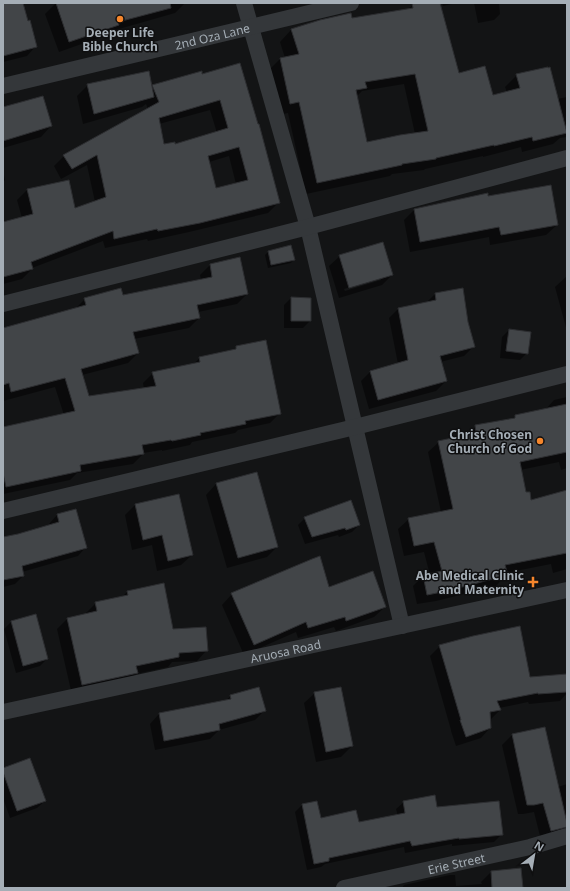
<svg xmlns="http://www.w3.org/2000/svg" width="570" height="891" viewBox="0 0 570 891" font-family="'Noto Sans',sans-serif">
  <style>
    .shadow { fill: #0007; fill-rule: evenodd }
    .building { fill: #424548; stroke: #2d2e31; fill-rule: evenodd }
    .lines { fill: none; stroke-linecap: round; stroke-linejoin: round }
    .street { stroke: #34373a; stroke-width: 16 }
    .poi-dot { fill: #f5862c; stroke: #0f0f10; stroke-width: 1.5 }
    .labels { text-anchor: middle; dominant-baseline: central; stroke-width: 3; stroke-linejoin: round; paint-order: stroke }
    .poi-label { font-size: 12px; font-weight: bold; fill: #a5aeb6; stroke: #0f0f10; text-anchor: end }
    .street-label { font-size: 12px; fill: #a5aeb6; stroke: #0f0f10 }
  </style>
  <rect width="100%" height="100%" fill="#131415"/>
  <g class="shadow">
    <polygon points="3,3 8,3 36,46 27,56 3,62"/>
    <polygon points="56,3 185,3 175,13 112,31 107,35 59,52 45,14"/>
    <path d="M420,3H439L458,74L492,96L507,92L505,87L517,75L557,99L567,97V137L560,138L553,144L522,152L521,147L483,157V156L425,169L424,170L392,174L390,176L306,194L288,113L278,115L269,70L280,59L285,58L280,42L291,30L320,21L351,19L408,9L413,5ZM404,84L415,134L366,143L356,97L362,91Z"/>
    <polygon points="442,3 456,3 443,6"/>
    <polygon points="474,3 504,3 499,4 500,14 494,20 478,23"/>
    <path d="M240,64L278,203L268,213L189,232L148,241L147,239L105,248L103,241L32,268V269L22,279L3,284V223L22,218L17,200L27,190L75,210L95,202L87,165L61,179L54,166L64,156L148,109L146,104L142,107L83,124L77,96L88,85L151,88L153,86L202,75ZM210,110L217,133L174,145H164L159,124ZM229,156L236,184L215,189L209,162Z"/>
    <polygon points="3,108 51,126 41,137 3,148"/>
    <polygon points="3,170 5,180 3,182"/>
    <polygon points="488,197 557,225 546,235 490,245 489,237 410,252 404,220 414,210"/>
    <polygon points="268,252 294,259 291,263 268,268 265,255"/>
    <path d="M340,256L392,275L382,285L339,298L329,266ZM381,278V280L345,291L344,289Z"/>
    <polygon points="239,259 247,294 237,304 198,312 199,318 189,328 134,339 138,353 128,363 82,375 89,397 144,389 143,383 153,373 193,364 200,358 233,351 236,347 280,413 270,423 238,430 235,433 192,442 190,445 162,451 162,450 143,453 143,454 133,464 77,473 70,480 3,494 3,428 64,415 55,387 3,401 3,329 75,309 85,299 122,296 201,280 200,275 210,265"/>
    <polygon points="567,276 567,331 555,287"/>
    <polygon points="436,293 467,322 473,347 464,356 440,362 446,381 436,391 369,409 361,381 370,372 398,364 389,318 398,309 426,303"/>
    <polygon points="291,298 310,321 303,328 284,328 284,305"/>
    <polygon points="509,330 527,353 520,360 500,358 502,337"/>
    <polygon points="567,397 567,468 561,470 559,462 520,470 525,493 531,502 567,491 567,569 553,573 551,564 506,573 506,575 496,586 436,601 417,604 413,586 423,576 430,575 424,552 404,556 398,529 409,519 441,512 428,452 439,442 466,436 476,426 512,419 515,416 545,410 554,400"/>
    <polygon points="216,484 277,547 267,557 227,568 206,495"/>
    <polygon points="178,495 192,555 181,565 157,571 152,545 132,550 125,515 135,505"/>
    <polygon points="57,515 86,547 78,556 22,572 23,576 15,584 3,587 3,538 49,526 49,524"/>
    <polygon points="305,518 359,525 352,532 339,537 338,535 305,544 298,525"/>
    <polygon points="329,588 385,607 374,617 336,631 334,627 298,638 296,632 244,655 222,605 232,594"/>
    <polygon points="127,592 173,630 207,650 197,661 172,662 168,667 136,674 126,683 72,695 57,629 67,619 86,615 86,613 96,603 122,597"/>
    <polygon points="35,616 47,659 40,666 16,673 4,629 11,622"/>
    <polygon points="440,646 530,678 567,675 567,693 560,701 529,704 528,702 499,708 500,710 490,720 490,728 481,738 456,746 451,731 451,730 430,656"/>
    <polygon points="315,693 352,746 341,757 316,762 304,703"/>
    <polygon points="231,696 265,710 255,720 219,730 210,739 155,750 150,724 159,714 225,701"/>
    <polygon points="545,728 558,787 567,784 567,829 541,840 534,812 523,814 518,814 502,745 512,735"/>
    <polygon points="3,769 45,801 37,808 10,818 3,798"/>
    <polygon points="404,802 437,808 502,834 494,842 452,846 452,844 405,853 404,847 325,864 321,867 307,870 295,812 302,805 320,819 358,824 398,816 396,809"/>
    <polygon points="491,872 522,888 402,888 404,885 450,875 455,875 456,886 482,884 481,882"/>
  </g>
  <g class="building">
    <polygon points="3,3 23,3 28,21 30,20 37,47 3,56"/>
    <polygon points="56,3 170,3 171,8 118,22 119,25 69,42"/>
    <path d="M412,3H440L459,73L485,66L493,95L520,88L516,74L548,67V68L550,67L567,133L533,141L532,137L494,146V145L436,158V159L402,164V165L317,183L299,102L290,104L280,58L299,54L291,29L320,20L351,13L352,18L413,8ZM415,74L428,131L400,135L367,142L356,90L367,88L365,82Z"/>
    <path d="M240,63L258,124H259L280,203L200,223L158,231L157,229L114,239L113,231L31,262L33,269L3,277V222L33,214L27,189L69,180L75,208L106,197L97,155L72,169L63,155L159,102L152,85L202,71V74ZM220,100L228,128L175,144V142L164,144L159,118ZM239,147L248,180L216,188L208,156Z"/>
    <polygon points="149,71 154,97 94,114 87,84"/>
    <polygon points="43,96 52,126 3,141 3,107"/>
    <polygon points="551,185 558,225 501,235 499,227 420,242 414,209 488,193 488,196"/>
    <polygon points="383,242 393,275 349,288 339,255"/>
    <polygon points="291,245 295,260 271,265 268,251"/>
    <polygon points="240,257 248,294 197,305 200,318 133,332 139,353 81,369 89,396 156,386 152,372 200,362 199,357 236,349 236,346 266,340 281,414 245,421 246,424 200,433 201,435 172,441 171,440 142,445 144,454 80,465 81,471 6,487 3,473 3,427 75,411 65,378 11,392 9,383 3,385 3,328 86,305 84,298 121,288 123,295 212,277 210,264"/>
    <polygon points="463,288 468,322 475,347 440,356 447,381 378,400 370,371 408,360 398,308 436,300 435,293"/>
    <polygon points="291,297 311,298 311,321 291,321"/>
    <polygon points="509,329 531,332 528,354 506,351"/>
    <polygon points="567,404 567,452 520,462 526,492 530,492 531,500 567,490 567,553 505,565 508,575 447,591 427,595 423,575 442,571 434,542 414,546 408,518 453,509 438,441 476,433 475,425 515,418 515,415"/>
    <polygon points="257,472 278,547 238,558 216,483"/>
    <polygon points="179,494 193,555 168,561 162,535 143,540 135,504"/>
    <polygon points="351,500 360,525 346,530 345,528 312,537 304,517"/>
    <polygon points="76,509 87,548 22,566 24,576 3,580 3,537 18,534 59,522 57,514"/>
    <polygon points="320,556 329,587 373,571 386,607 346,621 345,617 308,628 306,622 254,645 231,593 312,559"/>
    <polygon points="164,583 173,629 206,627 208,651 179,653 179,657 136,666 138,673 82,685 67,618 97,611 95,602 128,595 127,591"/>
    <polygon points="36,614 48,659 23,666 11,621"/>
    <polygon points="520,626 530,677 567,674 567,692 538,694 538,693 497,701 501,710 490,712 491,728 466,737 460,720 461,720 439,645 473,636"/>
    <polygon points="259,687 266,711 219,724 220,730 164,741 159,713 231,699 230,695"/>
    <polygon points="341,687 353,746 326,752 314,692"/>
    <polygon points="545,727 567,823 567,827 551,831 543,803 534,805 527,805 512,734"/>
    <polygon points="30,758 46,801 17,811 3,772 3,768"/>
    <polygon points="435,795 437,807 499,801 503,835 459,839 459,838 412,846 410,841 329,858 329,861 314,864 302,804 317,801 321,818 356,810 359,822 405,813 403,801"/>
    <polygon points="521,868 523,888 492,888 491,871"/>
  </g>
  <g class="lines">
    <g class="street">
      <polyline points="244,3 308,227 355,427 402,626"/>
      <path id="s1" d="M3,86L351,3"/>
      <polyline points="3,304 308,227 567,158"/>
      <polyline points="3,511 355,427 567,374"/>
      <path id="s2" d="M3,712L567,590"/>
      <path id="s3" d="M344,888L530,847L567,836"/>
    </g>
  </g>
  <g class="poi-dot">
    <circle cx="120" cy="19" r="4"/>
    <circle cx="540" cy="441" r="4"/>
    <path d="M531 576h4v4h4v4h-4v4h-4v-4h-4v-4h4z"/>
  </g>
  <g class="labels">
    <g class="poi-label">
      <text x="120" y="32" text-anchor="middle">Deeper Life<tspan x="120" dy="14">Bible Church</tspan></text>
      <text x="532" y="434">Christ Chosen<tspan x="532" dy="14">Church of God</tspan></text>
      <text x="524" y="575">Abe Medical Clinic<tspan x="524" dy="14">and Maternity</tspan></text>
    </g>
    <g class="street-label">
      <text stroke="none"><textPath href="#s1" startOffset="215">2nd Oza Lane</textPath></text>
      <text stroke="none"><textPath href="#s2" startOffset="289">Aruosa Road</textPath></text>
      <text stroke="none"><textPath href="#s3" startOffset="115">Erie Street</textPath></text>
    </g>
  </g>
  <rect width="570" height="891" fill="none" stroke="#a5aeb6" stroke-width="8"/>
  <g transform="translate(534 855) rotate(31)" stroke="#0f0f10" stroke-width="3" paint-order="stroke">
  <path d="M0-3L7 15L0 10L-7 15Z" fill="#a5aeb6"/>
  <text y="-6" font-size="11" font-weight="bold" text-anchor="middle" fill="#a5aeb6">N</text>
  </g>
</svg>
